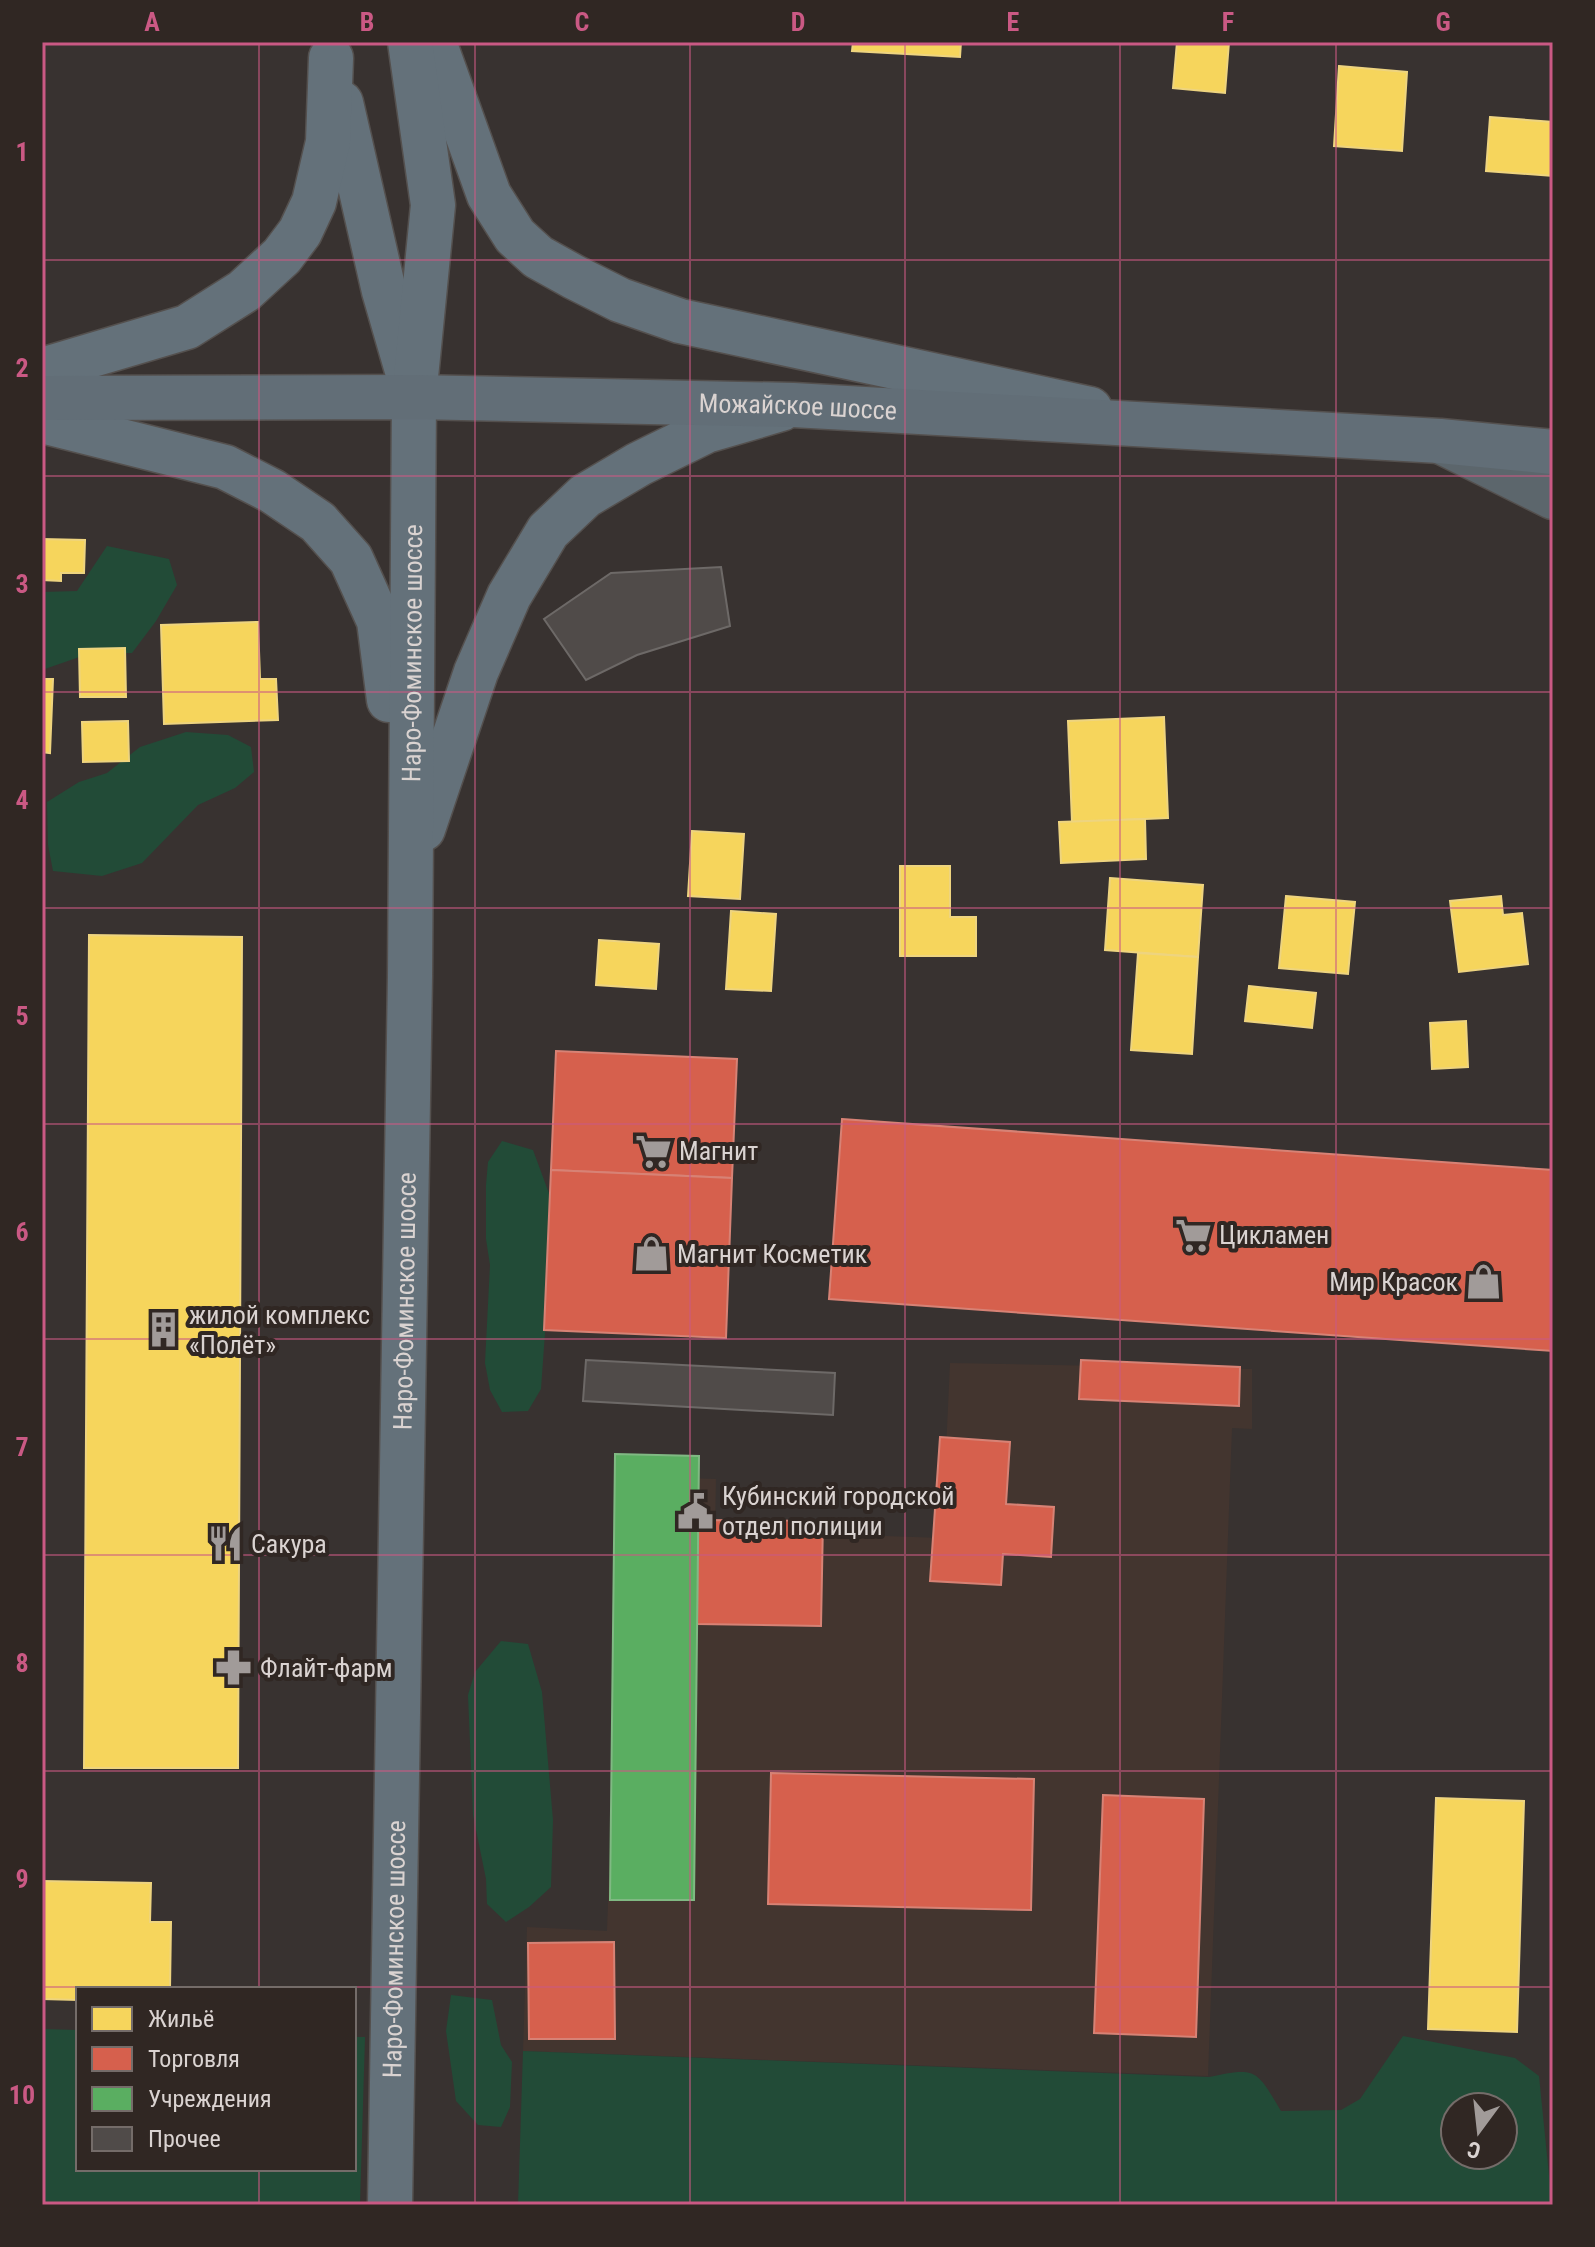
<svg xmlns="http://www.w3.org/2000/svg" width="1595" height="2247" viewBox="0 0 1595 2247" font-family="'Roboto Condensed',sans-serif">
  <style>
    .built { fill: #43352f }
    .green { fill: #224b37; fill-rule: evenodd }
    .homes { fill: #f6d55c; stroke: #eed47f; stroke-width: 2 }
    .shops { fill: #d6604d; stroke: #d78275; stroke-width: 2 }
    .public { fill: #5aae61; stroke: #80b983; stroke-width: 2 }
    .building { fill: #504b49; stroke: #6d6967; stroke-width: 2 }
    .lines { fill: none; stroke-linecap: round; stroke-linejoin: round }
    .street-casing { stroke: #54504e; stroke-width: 47 }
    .secondary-casing { stroke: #54504e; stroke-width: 47 }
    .primary-casing { stroke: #54504e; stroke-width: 47 }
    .street { stroke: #5c666c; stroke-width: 44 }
    .secondary { stroke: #64717a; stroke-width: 44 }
    .primary { stroke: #626e77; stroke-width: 44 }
    .grid { fill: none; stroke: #ca5984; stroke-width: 2; stroke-opacity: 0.55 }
    .labels { text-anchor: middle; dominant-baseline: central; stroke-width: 8; stroke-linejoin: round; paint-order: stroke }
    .street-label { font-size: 26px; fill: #dad3d1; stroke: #302723 }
    .poi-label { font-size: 26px; fill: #dad3d1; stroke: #302723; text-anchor: start }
    .neatline { fill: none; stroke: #ca5984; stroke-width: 3 }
    .grid-label { font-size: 26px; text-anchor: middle; font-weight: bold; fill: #ca5984 }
  </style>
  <rect width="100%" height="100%" fill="#383230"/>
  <polygon class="built" points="950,1363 1252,1369 1252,1429 1232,1428 1208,2076 523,2051 527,1927 607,1931 623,1476 716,1479 715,1530 942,1538"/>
  <g class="green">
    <polygon points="107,546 169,559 177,585 156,621 132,653 88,654 42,670 42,592 77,591"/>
    <polygon points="186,732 228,735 251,747 254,772 235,788 198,805 142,863 102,876 53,871 48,845 47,802 79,782 107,773 140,747"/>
    <polygon points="502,1141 533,1150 554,1207 541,1389 528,1411 502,1412 490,1390 485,1363 490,1265 486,1239 486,1185 488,1162"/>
    <polygon points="501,1641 528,1644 542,1692 553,1820 551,1887 529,1907 506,1922 487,1904 486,1879 473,1815 468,1695 475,1672"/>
    <polygon points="451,1995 492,2000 501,2045 512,2062 510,2107 501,2127 478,2125 456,2101 446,2031"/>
    <polygon points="42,2029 78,2030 78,2169 354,2169 354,2037 365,2037 360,2205 42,2205"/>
    <path d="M1403,2036L1515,2058L1539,2076L1552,2205H518L523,2051L1209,2077C1257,2067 1256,2069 1281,2111L1341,2110L1360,2099ZM1503,2107V2155H1455V2107Z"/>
  </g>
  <g class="homes">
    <polygon points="853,42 961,42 960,57 852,51"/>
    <polygon points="1177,42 1229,42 1225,93 1173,88"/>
    <polygon points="1339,66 1407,72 1402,151 1334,146"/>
    <polygon points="1490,117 1553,122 1553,176 1486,171"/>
    <polygon points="42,539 85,540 84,573 61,573 61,581 42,580"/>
    <polygon points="258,622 260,679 276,679 278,720 164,724 161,625"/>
    <polygon points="125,648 126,697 80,697 79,649"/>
    <polygon points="42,679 53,679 50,753 42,752"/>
    <polygon points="1164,717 1168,818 1072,822 1068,721"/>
    <polygon points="128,721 129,761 83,762 82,722"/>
    <polygon points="1145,819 1146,859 1061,863 1059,822"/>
    <polygon points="692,831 744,834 740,899 688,896"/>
    <polygon points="900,866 950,866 950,917 976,917 976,956 900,956"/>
    <polygon points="1110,878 1203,885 1198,957 1105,950"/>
    <polygon points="1286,896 1355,902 1348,974 1279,968"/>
    <polygon points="1501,896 1503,915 1522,913 1528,964 1459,972 1450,901"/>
    <polygon points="731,911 776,914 771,991 726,989"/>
    <polygon points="89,935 242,937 238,1768 84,1768"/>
    <polygon points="599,940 659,944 656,989 596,985"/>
    <polygon points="1138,953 1198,957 1192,1054 1131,1050"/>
    <polygon points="1249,986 1316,993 1312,1028 1245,1021"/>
    <polygon points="1466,1021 1468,1067 1432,1069 1430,1023"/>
    <polygon points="1436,1798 1524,1801 1517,2032 1428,2029"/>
    <polygon points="42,1881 151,1883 150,1922 171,1922 170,1989 78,1989 78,2000 42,1999"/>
  </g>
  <g class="shops">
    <polygon points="556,1051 737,1059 732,1178 551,1170"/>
    <polygon points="842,1119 1553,1170 1553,1351 829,1299"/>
    <polygon points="551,1170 732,1178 726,1338 544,1330"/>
    <polygon points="1081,1360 1240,1367 1239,1406 1079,1399"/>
    <polygon points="940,1437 1010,1442 1006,1504 1054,1507 1051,1557 1003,1554 1001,1585 930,1581"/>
    <polygon points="698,1520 823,1521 821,1626 697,1624"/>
    <polygon points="771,1773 1034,1779 1031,1910 768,1904"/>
    <polygon points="1103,1795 1204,1799 1196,2037 1094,2033"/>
    <polygon points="614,1942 615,2039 529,2039 528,1943"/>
  </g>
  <polygon class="public" points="615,1454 699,1456 694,1900 610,1900"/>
  <g class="building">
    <polygon points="721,567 730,626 637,655 586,680 544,619 611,573"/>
    <polygon points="586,1360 835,1373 833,1415 583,1401"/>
  </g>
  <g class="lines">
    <defs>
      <polyline id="street" points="1442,442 1553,497"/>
      <g id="secondary">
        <polyline points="434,42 489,195 515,236 538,257 574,277 620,300 680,321 1090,409"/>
        <polyline points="341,103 384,291 408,374"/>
        <polyline points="42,370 187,327 244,291 282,256 300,232 314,202 328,142 331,58"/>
        <polyline points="42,421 225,467 272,491 318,522 351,559 379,621 389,700"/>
        <polyline points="423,829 476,672 509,596 548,531 585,496 639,464 706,431 781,409"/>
        <path id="s1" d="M390,2205L410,976L414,397L433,205L410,42"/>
      </g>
      <g id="primary">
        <path id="s2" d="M42,398L414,397L793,405L1440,441L1553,452"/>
      </g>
    </defs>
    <use href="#street" class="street-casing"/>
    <use href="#secondary" class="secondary-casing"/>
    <use href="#primary" class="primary-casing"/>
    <use href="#street" class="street"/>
    <use href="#secondary" class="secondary"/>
    <use href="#primary" class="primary"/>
  </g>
  <path class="grid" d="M259,42V1989M475,42V2205M690,42V2205M905,42V2205M1120,42V2205M1336,42V2205M42,260H1553M42,476H1553M42,692H1553M42,908H1553M42,1124H1553M42,1339H1553M42,1555H1553M42,1771H1553M42,1987H1553M259,2169V2205"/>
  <defs>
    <symbol id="supermarket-bare" viewBox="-9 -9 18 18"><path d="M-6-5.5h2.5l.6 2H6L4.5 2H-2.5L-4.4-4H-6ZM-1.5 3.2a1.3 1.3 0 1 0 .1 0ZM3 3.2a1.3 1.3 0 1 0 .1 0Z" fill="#a19b99" stroke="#302723" stroke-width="2.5" paint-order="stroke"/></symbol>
    <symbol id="shop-bare" viewBox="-9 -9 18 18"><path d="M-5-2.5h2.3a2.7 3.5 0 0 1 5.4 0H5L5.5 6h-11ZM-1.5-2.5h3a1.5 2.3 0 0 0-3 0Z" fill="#a19b99" stroke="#302723" stroke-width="2.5" paint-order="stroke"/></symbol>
    <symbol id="building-bare" viewBox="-9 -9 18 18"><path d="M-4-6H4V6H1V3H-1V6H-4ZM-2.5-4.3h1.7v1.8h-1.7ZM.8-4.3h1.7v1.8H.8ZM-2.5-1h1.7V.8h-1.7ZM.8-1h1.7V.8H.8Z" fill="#a19b99" stroke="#302723" stroke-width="2.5" paint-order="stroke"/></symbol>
    <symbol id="civic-bare" viewBox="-9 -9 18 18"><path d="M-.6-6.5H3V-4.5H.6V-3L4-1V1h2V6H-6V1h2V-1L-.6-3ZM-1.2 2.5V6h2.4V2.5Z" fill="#a19b99" stroke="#302723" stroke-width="2.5" paint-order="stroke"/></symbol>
    <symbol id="restaurant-bare" viewBox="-9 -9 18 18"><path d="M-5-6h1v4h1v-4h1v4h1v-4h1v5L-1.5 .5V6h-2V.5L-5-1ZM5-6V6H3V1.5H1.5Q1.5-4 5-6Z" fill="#a19b99" stroke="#302723" stroke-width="2.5" paint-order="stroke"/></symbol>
    <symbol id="pharmacy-bare" viewBox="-9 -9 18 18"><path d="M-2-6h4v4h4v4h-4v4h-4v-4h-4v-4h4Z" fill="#a19b99" stroke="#302723" stroke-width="2.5" paint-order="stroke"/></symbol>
  </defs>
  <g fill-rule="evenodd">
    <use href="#supermarket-bare" x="628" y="1126" width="51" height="51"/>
    <use href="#supermarket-bare" x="1168" y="1210" width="51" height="51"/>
    <use href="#shop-bare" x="626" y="1228" width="51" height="51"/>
    <use href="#shop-bare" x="1458" y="1256" width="51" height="51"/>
    <use href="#building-bare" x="138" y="1304" width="51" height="51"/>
    <use href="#civic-bare" x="670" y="1486" width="51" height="51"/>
    <use href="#restaurant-bare" x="200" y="1518" width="51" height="51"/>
    <use href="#pharmacy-bare" x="208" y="1642" width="51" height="51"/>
  </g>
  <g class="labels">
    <g class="street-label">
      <text stroke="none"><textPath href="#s2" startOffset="756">Можайское шоссе</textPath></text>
      <text stroke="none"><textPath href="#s1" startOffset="1552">Наро-Фоминское шоссе</textPath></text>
      <text stroke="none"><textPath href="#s1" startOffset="904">Наро-Фоминское шоссе</textPath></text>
      <text stroke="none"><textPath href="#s1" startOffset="256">Наро-Фоминское шоссе</textPath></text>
    </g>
    <g class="poi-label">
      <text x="679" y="1151">Магнит</text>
      <text x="1219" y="1235">Цикламен</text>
      <text x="677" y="1254">Магнит Косметик</text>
      <text x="1458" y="1282" text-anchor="end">Мир Красок</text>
      <text x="189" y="1315">жилой комплекс<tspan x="189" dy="30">«Полёт»</tspan></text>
      <text x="722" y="1496">Кубинский городской<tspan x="722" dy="30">отдел полиции</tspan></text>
      <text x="251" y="1544">Сакура</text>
      <text x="260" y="1668">Флайт-фарм</text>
    </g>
  </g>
  <rect width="1595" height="2247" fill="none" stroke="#302723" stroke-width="88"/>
  <rect x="76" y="1987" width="280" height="184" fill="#302723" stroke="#746c69" stroke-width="2"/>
  <rect x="92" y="2007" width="40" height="24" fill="#f6d55c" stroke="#746c69" stroke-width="2"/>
  <text x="148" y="2027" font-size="24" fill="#dad3d1">Жильё</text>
  <rect x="92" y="2047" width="40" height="24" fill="#d6604d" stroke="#746c69" stroke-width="2"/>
  <text x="148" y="2067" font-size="24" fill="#dad3d1">Торговля</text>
  <rect x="92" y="2087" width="40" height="24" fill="#5aae61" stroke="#746c69" stroke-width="2"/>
  <text x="148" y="2107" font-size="24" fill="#dad3d1">Учреждения</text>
  <rect x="92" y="2127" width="40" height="24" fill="#504b49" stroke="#746c69" stroke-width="2"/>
  <text x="148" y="2147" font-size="24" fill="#dad3d1">Прочее</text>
  <g transform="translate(1479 2131) rotate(195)"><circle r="38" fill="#302723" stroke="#746c69" stroke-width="2"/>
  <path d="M0-6L14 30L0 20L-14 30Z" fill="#a19b99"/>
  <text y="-12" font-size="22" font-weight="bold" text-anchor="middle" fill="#dad3d1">С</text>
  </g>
  <rect x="44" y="44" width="1507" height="2159" class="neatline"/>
  <g class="grid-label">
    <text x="152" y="31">A</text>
    <text x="367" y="31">B</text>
    <text x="582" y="31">C</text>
    <text x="798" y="31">D</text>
    <text x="1013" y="31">E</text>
    <text x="1228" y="31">F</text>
    <text x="1443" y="31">G</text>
    <text x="22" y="161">1</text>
    <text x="22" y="377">2</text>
    <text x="22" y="593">3</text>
    <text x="22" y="809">4</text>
    <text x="22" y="1025">5</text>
    <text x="22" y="1241">6</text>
    <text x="22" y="1456">7</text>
    <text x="22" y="1672">8</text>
    <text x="22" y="1888">9</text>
    <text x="22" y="2104">10</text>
  </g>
</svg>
